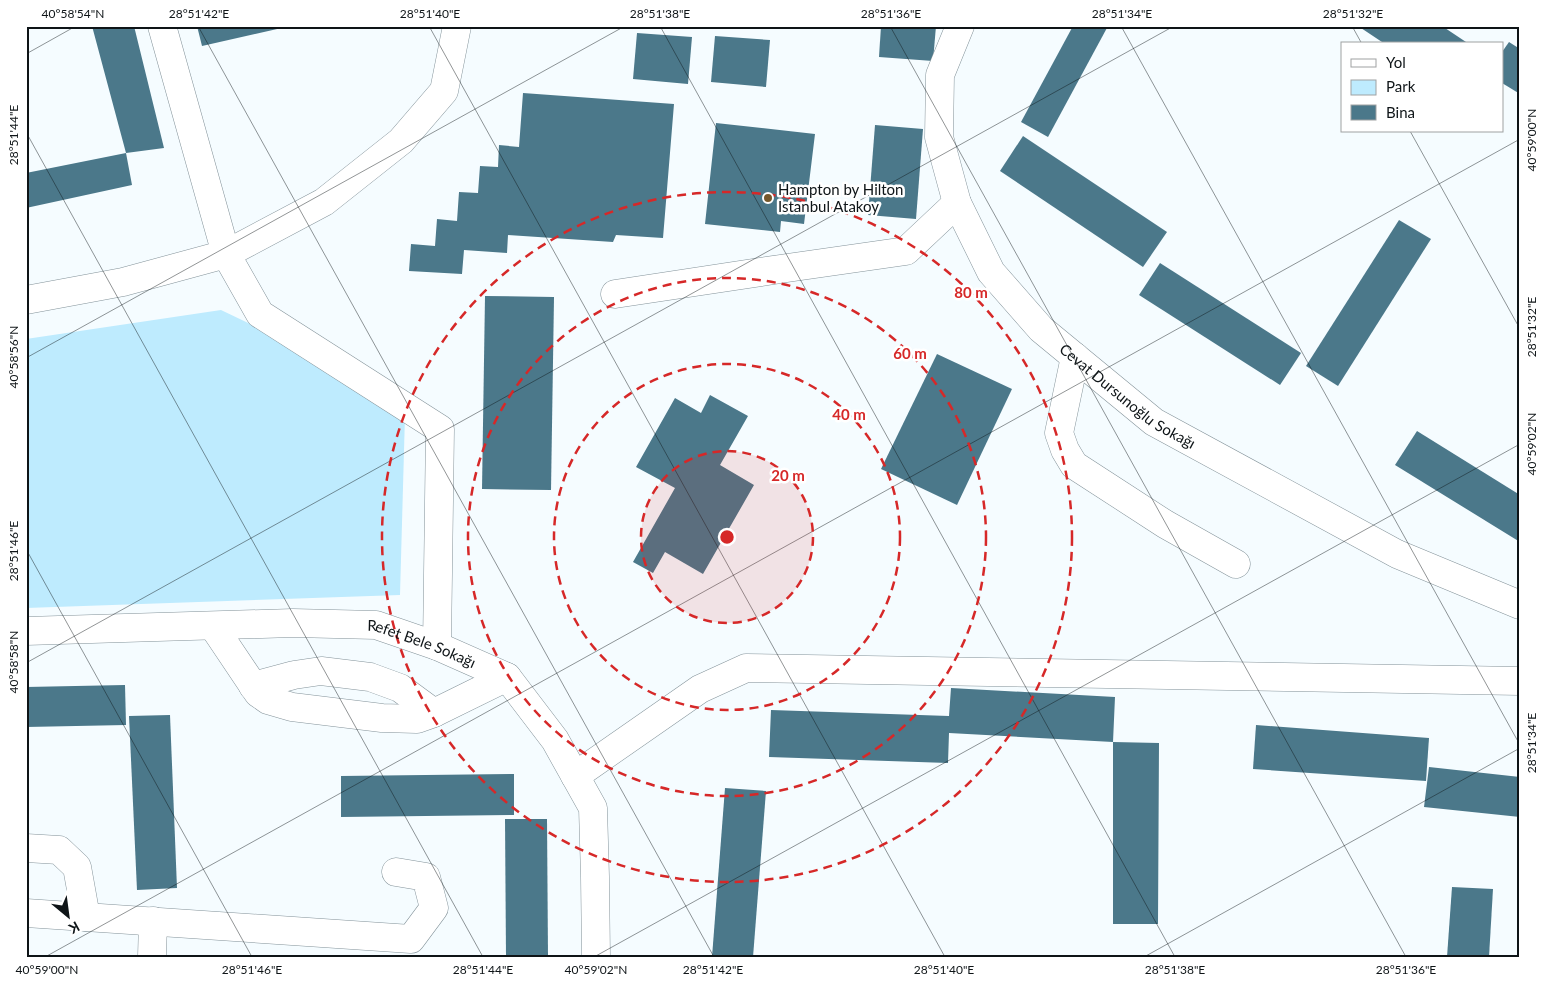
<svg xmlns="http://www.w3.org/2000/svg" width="1546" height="983" viewBox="0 0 1546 983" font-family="Lato,sans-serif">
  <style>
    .green { fill: #beebfe }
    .building { fill: #4b788a }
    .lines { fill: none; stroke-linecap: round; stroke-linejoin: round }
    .minor-casing { stroke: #84939a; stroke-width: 29 }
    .minor { stroke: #fff; stroke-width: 28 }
    .ticks { fill: none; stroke: #0e1417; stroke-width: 1; stroke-opacity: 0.45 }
    .ring { fill: none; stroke: #d62828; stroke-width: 2.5; stroke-dasharray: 9 6 }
    .poi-dot { fill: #76582c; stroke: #fff; stroke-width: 2 }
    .labels { text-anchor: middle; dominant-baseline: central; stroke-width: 5; stroke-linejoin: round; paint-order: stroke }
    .poi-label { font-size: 15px; fill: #0e1417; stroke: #fff; text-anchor: start }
    .street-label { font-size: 15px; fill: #0e1417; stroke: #fff }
    .centre { fill: #d62828; stroke: #fff; stroke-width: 2.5 }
    .ring-label { font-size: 15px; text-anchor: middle; font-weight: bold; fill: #d62828; stroke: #fff; stroke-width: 5; stroke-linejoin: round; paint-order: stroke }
    .neatline { fill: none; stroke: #0e1417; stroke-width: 2 }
    .ticks-label { font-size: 12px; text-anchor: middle; fill: #0e1417 }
  </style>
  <rect width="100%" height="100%" fill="#f5fcff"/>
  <polygon class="green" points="221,310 267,332 405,415 400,595 26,608 26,339"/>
  <g class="building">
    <polygon points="92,26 134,26 164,148 126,153 132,185 26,208 26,173 126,153"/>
    <polygon points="197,26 286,26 286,27 202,46"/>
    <polygon points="881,26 936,26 933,61 879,57"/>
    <polygon points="1073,26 1108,26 1048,137 1021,122"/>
    <polygon points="1358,26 1442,26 1469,44 1385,44"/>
    <polygon points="637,33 692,37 688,84 633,79"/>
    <polygon points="715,36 770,40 766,87 711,82"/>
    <polygon points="1509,42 1520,49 1520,94 1502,83 1502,52"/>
    <polygon points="523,93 674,104 663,238 616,235 613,242 508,235 507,253 464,250 462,274 409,271 411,244 435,246 437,219 457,221 459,192 478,193 480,166 498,167 499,145 519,147"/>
    <polygon points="716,123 815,134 804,224 781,221 780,232 705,224"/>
    <polygon points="875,125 923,129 916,219 868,215"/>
    <polygon points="1023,136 1167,232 1143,267 1000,171"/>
    <polygon points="1399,220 1431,239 1338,386 1306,366"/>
    <polygon points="1160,263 1301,353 1280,385 1139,295"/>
    <polygon points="485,296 554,297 551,490 482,489"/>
    <polygon points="937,354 1012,389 957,505 881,469"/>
    <polygon points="710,395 748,416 720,465 754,485 703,574 665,552 653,573 633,562 675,488 636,467 675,398 701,413"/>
    <polygon points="1417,431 1520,495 1520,542 1395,465"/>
    <polygon points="125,685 126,725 26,727 26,687"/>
    <polygon points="951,688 1115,697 1113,742 1159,743 1158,924 1113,924 1113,742 949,733 948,763 769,757 771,710 949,716"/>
    <polygon points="170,715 177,888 137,890 129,716"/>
    <polygon points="1256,725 1429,738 1426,781 1253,769"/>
    <polygon points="1429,767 1520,777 1520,817 1424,807"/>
    <polygon points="514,774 514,815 341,817 341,776"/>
    <polygon points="725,788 766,791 753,957 712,957"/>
    <polygon points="505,819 547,819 548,957 506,957"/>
    <polygon points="1452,887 1493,889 1489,957 1447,957"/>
  </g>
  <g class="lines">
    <defs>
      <g id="minor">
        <polyline points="162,26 226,254 260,314 440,429 437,646"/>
        <path id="s1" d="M960,26L940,75L939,137L957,203L991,272L1041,329L1154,422L1397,554L1520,605"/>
        <polyline points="615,294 787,268 906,251 957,203"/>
        <polyline points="26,300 123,282 226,254 324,202 401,141 444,91 457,26"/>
        <polyline points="1075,357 1059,433 1065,450 1074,465 1165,524 1236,564"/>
        <polyline points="213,626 258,693 268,700 292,707 382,718 417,719 434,713 507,677"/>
        <path id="s2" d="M26,631L293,623L376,625L437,646L507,677L555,740L593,808L595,877L596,957"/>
        <polyline points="253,686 294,675 321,671 370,677 400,688 434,713"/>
        <polyline points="575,776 700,689 746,668 1520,681"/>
        <polyline points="26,848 59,850 77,867 86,917"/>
        <polyline points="26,913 411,939 434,908 426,877 396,872"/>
        <polyline points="152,957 153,921"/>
      </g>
    </defs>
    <use href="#minor" class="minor-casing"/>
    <use href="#minor" class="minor"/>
  </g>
  <path class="ticks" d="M198,26L714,957M429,26L945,957M660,26L1175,957M890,26L1406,957M1121,26L1520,745M1352,26L1362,44M26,54L76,26M1410,131L1520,329M26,132L483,957M26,358L625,26M26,549L252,957M26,663L1174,26M45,957L1520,139M594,957L1520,444M1144,957L1520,748"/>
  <circle cx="727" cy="537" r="86" fill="#d62828" fill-opacity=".12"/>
  <g class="ring">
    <circle cx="727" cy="537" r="86"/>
    <circle cx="727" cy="537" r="173"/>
    <circle cx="727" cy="537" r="259"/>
    <circle cx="727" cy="537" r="345"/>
  </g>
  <circle class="poi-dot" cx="768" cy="198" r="5"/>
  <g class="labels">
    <g class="poi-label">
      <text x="778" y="189">Hampton by Hilton<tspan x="778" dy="17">Istanbul Atakoy</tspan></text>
    </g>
    <g class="street-label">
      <text stroke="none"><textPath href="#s1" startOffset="446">Cevat Dursunoğlu Sokağı</textPath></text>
      <text stroke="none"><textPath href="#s2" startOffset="399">Refet Bele Sokağı</textPath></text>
    </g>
  </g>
  <circle cx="727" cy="537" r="8" class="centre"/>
  <g class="ring-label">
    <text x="971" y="298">80 m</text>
    <text x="910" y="359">60 m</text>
    <text x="849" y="420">40 m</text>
    <text x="788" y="481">20 m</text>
  </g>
  <rect width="1546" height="983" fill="none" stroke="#ffffff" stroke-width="55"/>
  <rect x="1341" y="42" width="162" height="90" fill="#ffffff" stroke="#9fa1a2"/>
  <rect x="1351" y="59" width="25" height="8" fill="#ffffff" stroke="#9fa1a2"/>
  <text x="1386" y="68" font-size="15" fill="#0e1417">Yol</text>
  <rect x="1351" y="80" width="25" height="15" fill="#beebfe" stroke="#9fa1a2"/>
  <text x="1386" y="92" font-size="15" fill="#0e1417">Park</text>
  <rect x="1351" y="105" width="25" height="15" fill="#4b788a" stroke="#9fa1a2"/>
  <text x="1386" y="118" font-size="15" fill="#0e1417">Bina</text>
  <g transform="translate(68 916) rotate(151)" stroke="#ffffff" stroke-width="4" paint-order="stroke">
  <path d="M0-4L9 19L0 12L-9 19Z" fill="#0e1417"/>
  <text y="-8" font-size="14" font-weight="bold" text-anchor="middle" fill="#0e1417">K</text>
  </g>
  <rect x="28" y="28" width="1490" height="928" class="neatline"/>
  <g class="ticks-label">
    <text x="73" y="18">40°58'54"N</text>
    <text x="199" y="18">28°51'42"E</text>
    <text x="430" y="18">28°51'40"E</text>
    <text x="660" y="18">28°51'38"E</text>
    <text x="891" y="18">28°51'36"E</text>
    <text x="1122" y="18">28°51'34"E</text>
    <text x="1353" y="18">28°51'32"E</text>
    <text transform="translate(14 135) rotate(-90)" y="4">28°51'44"E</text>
    <text transform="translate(1532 140) rotate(-90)" y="4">40°59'00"N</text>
    <text transform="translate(1532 327) rotate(-90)" y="4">28°51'32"E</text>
    <text transform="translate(14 357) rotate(-90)" y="4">40°58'56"N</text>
    <text transform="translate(1532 444) rotate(-90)" y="4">40°59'02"N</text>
    <text transform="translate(14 551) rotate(-90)" y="4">28°51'46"E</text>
    <text transform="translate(14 662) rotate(-90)" y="4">40°58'58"N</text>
    <text transform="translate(1532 743) rotate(-90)" y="4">28°51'34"E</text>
    <text x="47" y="974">40°59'00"N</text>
    <text x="252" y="974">28°51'46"E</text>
    <text x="483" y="974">28°51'44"E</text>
    <text x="596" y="974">40°59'02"N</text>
    <text x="713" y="974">28°51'42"E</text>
    <text x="944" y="974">28°51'40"E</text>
    <text x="1175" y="974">28°51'38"E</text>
    <text x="1406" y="974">28°51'36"E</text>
  </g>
</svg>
